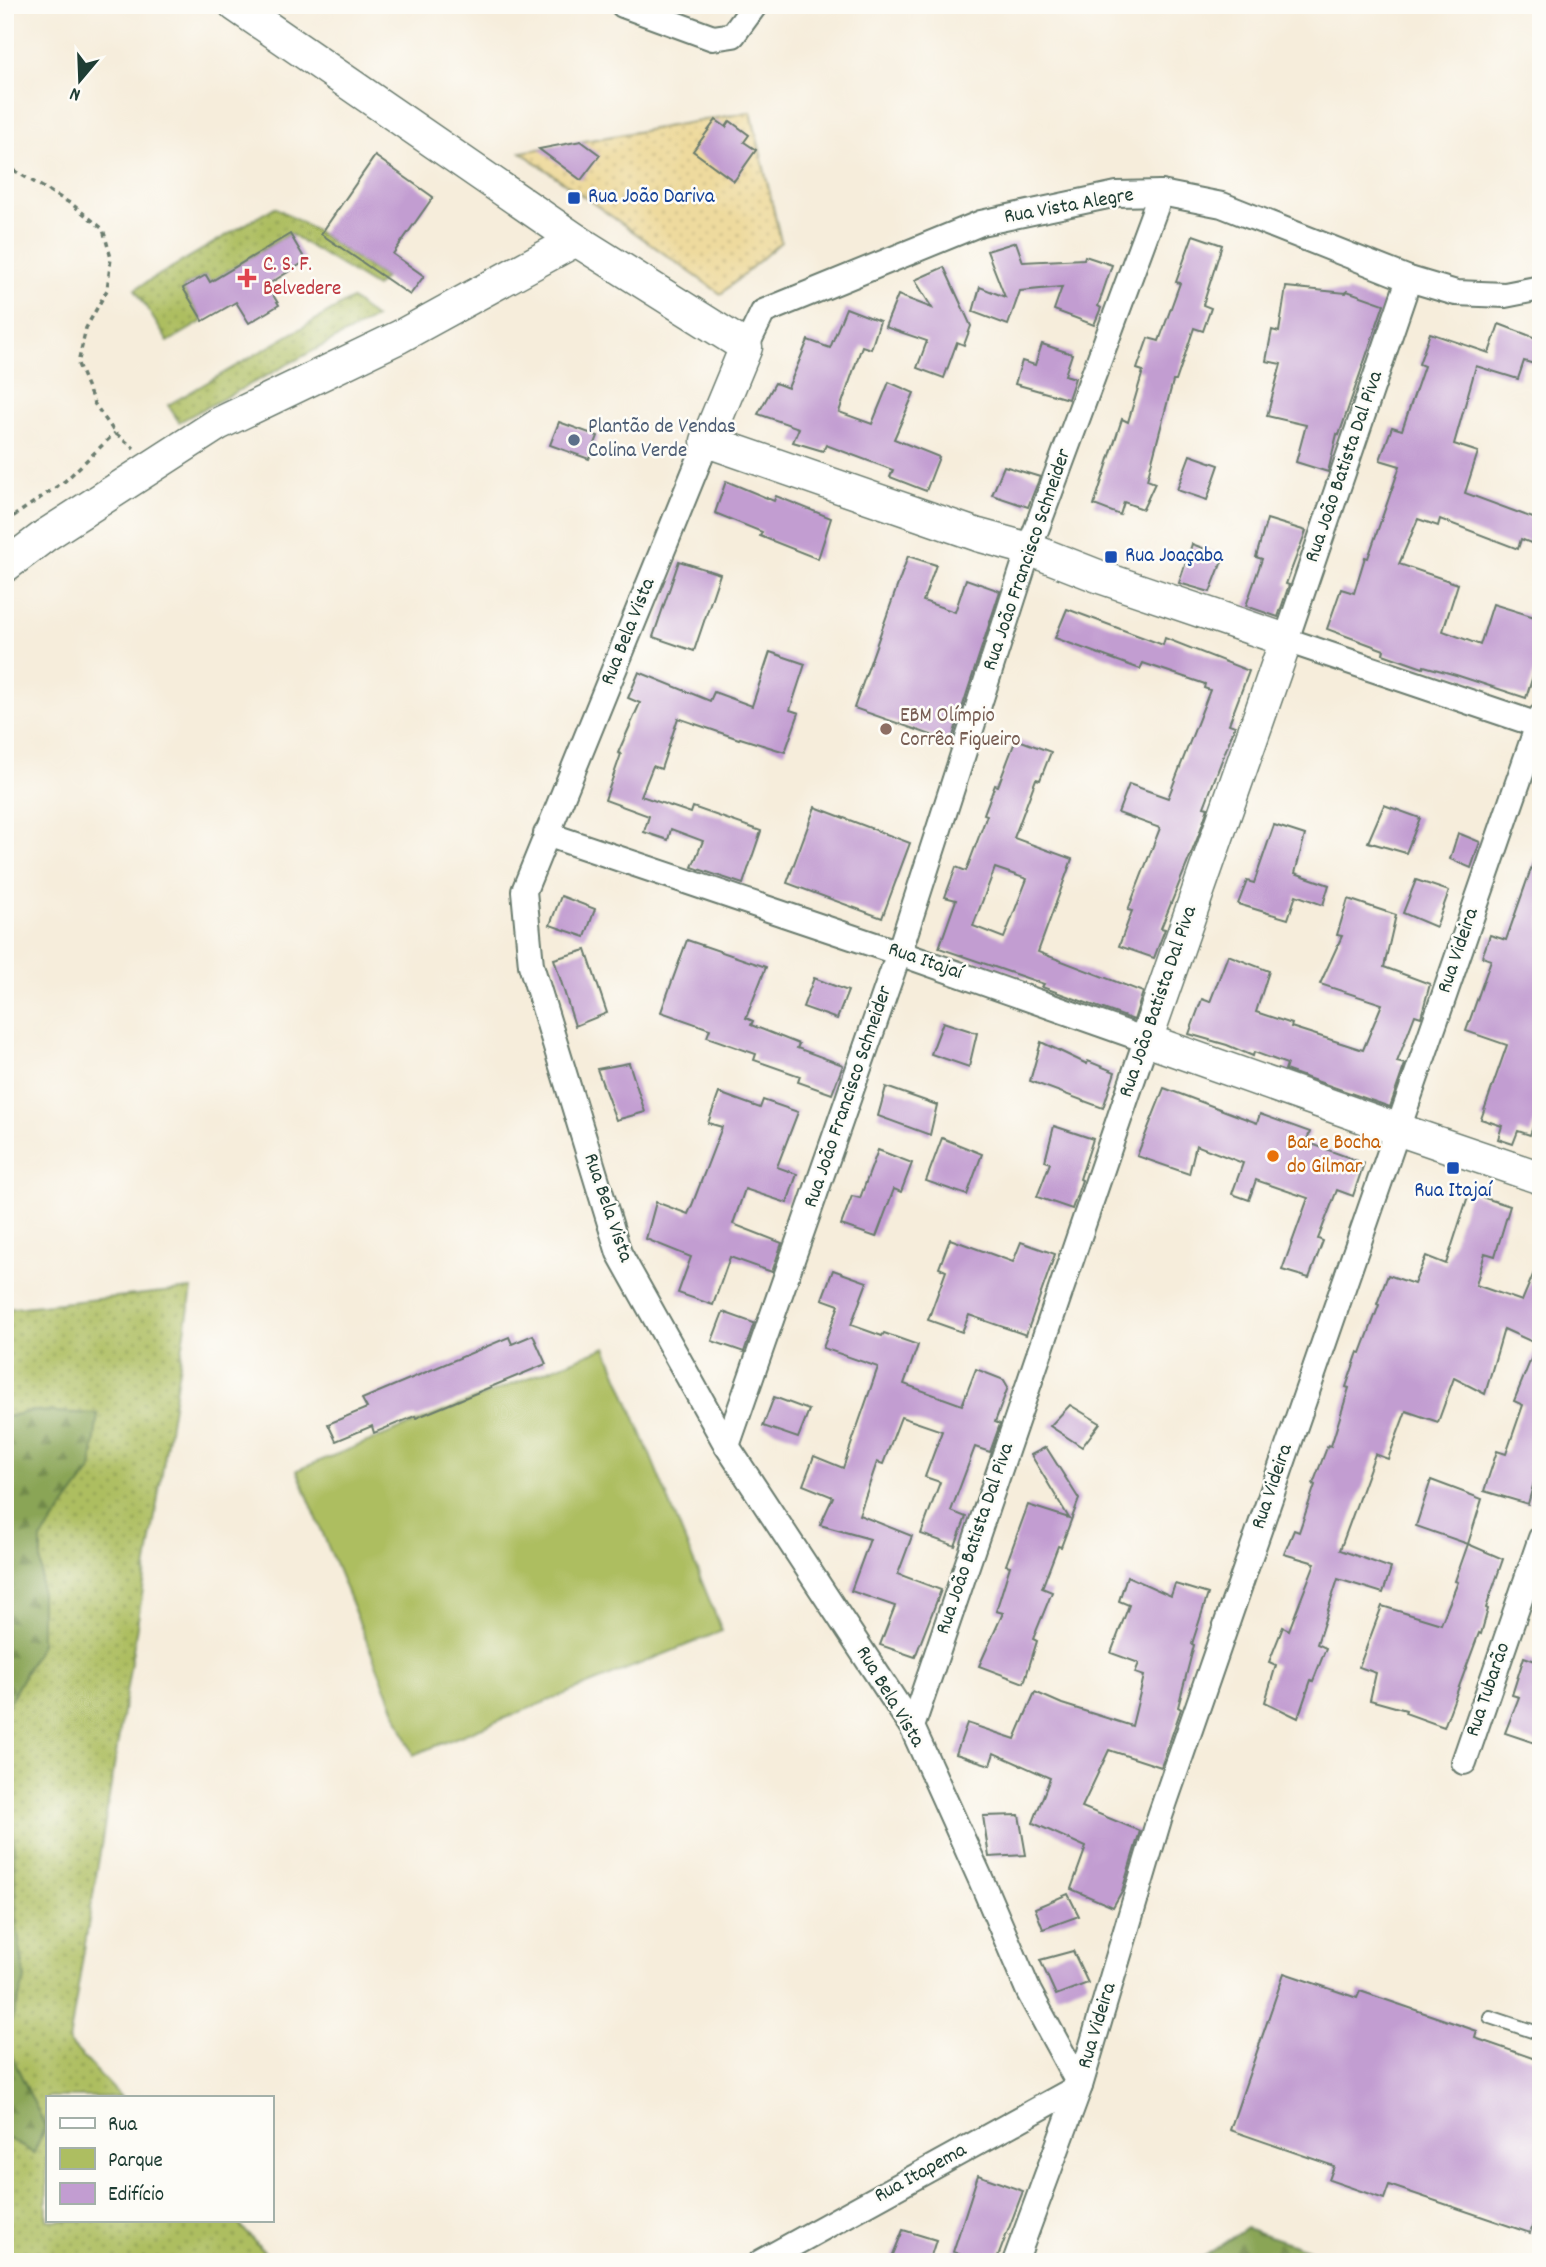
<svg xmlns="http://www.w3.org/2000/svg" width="1546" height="2267" viewBox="0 0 1546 2267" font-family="Dekko,sans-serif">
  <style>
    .grass { fill: url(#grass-dots); stroke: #667e4a; stroke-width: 2 }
    .forest { fill: url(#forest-firs); stroke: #547146; stroke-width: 2 }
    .sand { fill: url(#sand-dots); stroke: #868c69; stroke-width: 2 }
    .green { fill: #adbe61; stroke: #667e4a; stroke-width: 2 }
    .building { fill: #c29dd1; fill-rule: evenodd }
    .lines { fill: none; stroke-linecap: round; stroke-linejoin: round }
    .service-casing { stroke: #6a7b6e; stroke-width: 16 }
    .minor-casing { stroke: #6a7b6e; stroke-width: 28 }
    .tertiary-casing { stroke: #6a7b6e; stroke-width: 35 }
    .path { stroke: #6a7b6e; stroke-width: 3.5; stroke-dasharray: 5 5; stroke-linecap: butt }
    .service { stroke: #fff; stroke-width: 12 }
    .minor { stroke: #fff; stroke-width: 24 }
    .tertiary { stroke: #fff; stroke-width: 32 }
    .transit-dot { fill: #1a4fb4; stroke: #fdfcf7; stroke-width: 2.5 }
    .health-dot { fill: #e0444e; stroke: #fdfcf7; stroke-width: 2.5 }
    .service-dot { fill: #5c6f8a; stroke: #fdfcf7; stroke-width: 2.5 }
    .education-dot { fill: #8d6e63; stroke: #fdfcf7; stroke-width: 2.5 }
    .food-dot { fill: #e8710a; stroke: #fdfcf7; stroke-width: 2.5 }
    .labels { text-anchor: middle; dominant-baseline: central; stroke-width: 5; stroke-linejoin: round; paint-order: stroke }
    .transit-label { font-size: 21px; fill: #164399; stroke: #fdfcf7; text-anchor: start }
    .street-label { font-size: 21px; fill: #1f3d34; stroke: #fdfcf7 }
    .health-label { font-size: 21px; fill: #be3a42; stroke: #fdfcf7; text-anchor: start }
    .service-label { font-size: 21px; fill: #4e5e75; stroke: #fdfcf7; text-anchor: start }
    .education-label { font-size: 21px; fill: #785e54; stroke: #fdfcf7; text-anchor: start }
    .food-label { font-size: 21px; fill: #c56008; stroke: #fdfcf7; text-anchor: start }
  </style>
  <defs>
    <pattern id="grass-dots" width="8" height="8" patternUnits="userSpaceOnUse" patternTransform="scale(1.75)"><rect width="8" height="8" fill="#adbe61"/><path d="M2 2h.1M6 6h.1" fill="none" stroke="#8c9c51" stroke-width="1.8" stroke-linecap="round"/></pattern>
    <pattern id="forest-firs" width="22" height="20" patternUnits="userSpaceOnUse" patternTransform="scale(1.75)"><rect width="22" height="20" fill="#8aa557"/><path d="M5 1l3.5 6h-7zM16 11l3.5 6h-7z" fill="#708849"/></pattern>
    <pattern id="sand-dots" width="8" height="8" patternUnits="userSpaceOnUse" patternTransform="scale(1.75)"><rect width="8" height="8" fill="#eeda9e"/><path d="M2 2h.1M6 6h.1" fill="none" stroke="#ccbc89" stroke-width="1.8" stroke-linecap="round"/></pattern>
  </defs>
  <rect width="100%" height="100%" fill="#fdfcf7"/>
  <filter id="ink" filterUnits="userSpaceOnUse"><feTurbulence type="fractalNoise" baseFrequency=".0143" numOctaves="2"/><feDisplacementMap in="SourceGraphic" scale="14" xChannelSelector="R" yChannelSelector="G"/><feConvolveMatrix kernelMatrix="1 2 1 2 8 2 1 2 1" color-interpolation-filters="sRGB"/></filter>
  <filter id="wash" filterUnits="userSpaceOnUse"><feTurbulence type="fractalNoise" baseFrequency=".00686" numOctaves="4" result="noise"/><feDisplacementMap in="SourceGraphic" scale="28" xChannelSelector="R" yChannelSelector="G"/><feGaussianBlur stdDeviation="1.57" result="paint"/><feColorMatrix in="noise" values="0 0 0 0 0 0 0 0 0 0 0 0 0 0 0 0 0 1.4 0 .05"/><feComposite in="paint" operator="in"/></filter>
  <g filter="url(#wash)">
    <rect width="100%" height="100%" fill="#f6eddb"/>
    <g class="grass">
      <polygon points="275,207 321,234 385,278 376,287 290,234 210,282 205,275 183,288 203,321 168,342 135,289"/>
      <polygon points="352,299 375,318 179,422 168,405"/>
      <polygon points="192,1289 69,2042 121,2097 47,2097 47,2220 235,2220 274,2262 5,2262 5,2137 33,2153 45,2126 5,2042 25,1979 16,1921 13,1830 5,1743 5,1710 41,1644 41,1539 91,1470 32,1411 5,1417 5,1309"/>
    </g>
    <g class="forest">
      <polygon points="32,1411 98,1414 91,1470 41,1539 41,1644 5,1710 5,1417"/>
      <polygon points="5,1743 13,1830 16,1921 25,1979 5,2041"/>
      <polygon points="5,2042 45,2126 34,2153 5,2137"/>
      <polygon points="1246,2228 1345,2262 1196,2262"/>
    </g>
    <polygon class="sand" points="751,112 781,242 721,294 521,152"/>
    <polygon class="green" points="606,1347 722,1631 413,1755 297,1470"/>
    <g id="blocks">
      <g class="building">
        <polygon points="716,120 726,127 730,121 749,135 744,142 756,150 734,181 693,151"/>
        <polygon points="581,141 600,155 581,180 539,149"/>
        <polygon points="375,156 433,197 393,254 424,276 410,295 321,234"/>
        <polygon points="290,234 306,261 267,285 279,305 249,323 236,302 203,321 183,288 206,275 210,282"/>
        <polygon points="1193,235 1222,245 1203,305 1211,308 1203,331 1194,328 1176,381 1173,381 1147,480 1155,483 1143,509 1124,502 1120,515 1094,505 1122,419 1128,422 1143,371 1137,369 1148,338 1159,341 1180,283 1176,282"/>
        <polygon points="1016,242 1023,262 1084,259 1085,256 1112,265 1098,306 1101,308 1094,325 1054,310 1062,287 1020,291 1008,325 973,312 980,287 1005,297 987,251"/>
        <polygon points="944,267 971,326 964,345 957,342 944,378 917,368 927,341 885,327 898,295 932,308 915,280"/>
        <polygon points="1286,287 1346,293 1347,291 1384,304 1339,435 1337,434 1328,472 1296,462 1306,425 1267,416 1281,364 1266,361 1272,330 1279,332"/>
        <polygon points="846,308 880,321 871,349 862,346 839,412 872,424 889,382 914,393 894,439 939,457 926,491 890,477 893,470 826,445 823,451 793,442 799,428 758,414 775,383 788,388 808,340 830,348"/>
        <polygon points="1499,324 1541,340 1541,366 1524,361 1518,379 1476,366 1454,444 1478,452 1465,493 1541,521 1541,547 1521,539 1518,549 1440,519 1438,526 1418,519 1399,564 1458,584 1443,631 1480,645 1493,604 1541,619 1541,661 1538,660 1526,698 1456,675 1424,666 1423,668 1383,654 1384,650 1327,629 1341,589 1354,593 1365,557 1368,558 1400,466 1380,460 1392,427 1402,430 1424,366 1419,364 1430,333 1489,353"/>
        <polygon points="1042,344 1072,354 1065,375 1075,378 1068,399 1015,384 1022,361 1035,365"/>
        <polygon points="559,422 598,436 589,459 550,445"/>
        <polygon points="1190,455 1219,465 1207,500 1177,490"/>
        <polygon points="1004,466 1040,477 1028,507 992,495"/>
        <polygon points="726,481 774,501 776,496 831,518 818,559 760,536 762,532 715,513"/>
        <polygon points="1267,519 1306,531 1286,584 1289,585 1278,617 1246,606 1262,559 1256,557"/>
        <polygon points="1192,544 1224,556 1210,592 1179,583"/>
        <polygon points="908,556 936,565 923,601 955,612 966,579 1000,591 951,742 854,708"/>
        <polygon points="679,561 720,574 694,651 653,637"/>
        <polygon points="1067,609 1163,645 1165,638 1249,671 1229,724 1235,726 1204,807 1208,808 1198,837 1161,928 1165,929 1154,958 1119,946 1132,911 1128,910 1160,828 1118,813 1129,784 1168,798 1210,690 1204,688 1205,684 1143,663 1140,669 1055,638"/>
        <polygon points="770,652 805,664 790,710 799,713 785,752 740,738 739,739 678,718 661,769 653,766 641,796 691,813 693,807 761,831 743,884 692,867 703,841 671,829 668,840 644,832 649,816 605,800 621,754 618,753 640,703 628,698 639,672 710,701 714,692 752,706"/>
        <path d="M1016,739L1051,752L1040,780L1036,779L1014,838L1072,859L1038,952L1143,992L1134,1020L1042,987L1044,984L939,948L956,900L945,897L956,867L966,871L987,815L984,814L995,785L998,786ZM995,868L1027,879L1004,938L973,926Z"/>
        <polygon points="1384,805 1420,818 1406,853 1368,842"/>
        <polygon points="815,807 910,843 882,918 787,883"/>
        <polygon points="1274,825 1305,835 1295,873 1329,885 1323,905 1296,895 1288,919 1238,904 1247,881 1254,883"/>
        <polygon points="1458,833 1480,842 1471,868 1450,859"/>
        <polygon points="1538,849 1541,849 1541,1105 1530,1135 1518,1131 1513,1144 1498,1139 1502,1126 1481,1119 1507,1045 1466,1031 1491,960 1482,957 1490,935 1506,940"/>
        <polygon points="1416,880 1449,891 1436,927 1403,913"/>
        <polygon points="561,896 595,909 585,937 550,925"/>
        <polygon points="1348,899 1396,915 1384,967 1430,984 1421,1017 1415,1015 1397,1062 1405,1064 1390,1107 1285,1070 1287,1064 1254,1052 1253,1056 1227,1045 1189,1034 1202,999 1210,1002 1228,955 1269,971 1256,1012 1292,1024 1291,1027 1363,1050 1382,1004 1320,984 1342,936 1337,935"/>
        <polygon points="687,940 766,967 746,1018 753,1021 751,1025 799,1044 797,1048 843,1065 832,1094 798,1082 800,1076 754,1060 756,1054 707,1037 710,1029 661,1012"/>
        <polygon points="586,950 607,1013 575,1026 554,959"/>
        <polygon points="814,978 848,991 837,1019 803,1007"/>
        <polygon points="943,1022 977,1033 969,1067 931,1054"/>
        <polygon points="1041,1042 1087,1064 1088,1061 1115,1072 1103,1108 1030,1081"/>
        <polygon points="629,1063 645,1112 616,1120 597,1069"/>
        <polygon points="886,1087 937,1105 930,1135 878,1116"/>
        <polygon points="1164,1088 1257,1123 1260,1114 1310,1132 1306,1142 1364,1163 1353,1196 1337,1190 1318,1239 1323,1241 1309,1278 1282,1270 1308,1198 1256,1180 1249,1200 1232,1194 1243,1163 1196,1145 1189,1174 1137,1156"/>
        <polygon points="719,1093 760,1108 763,1100 798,1112 777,1167 797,1174 787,1203 745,1189 733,1224 782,1243 772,1272 730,1257 713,1305 678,1293 691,1257 646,1239 656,1202 688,1214 692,1205 722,1127 708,1123"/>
        <polygon points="1054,1126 1093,1139 1080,1179 1082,1180 1072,1209 1037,1197 1050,1163 1045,1161"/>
        <polygon points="942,1138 982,1154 967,1195 926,1181"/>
        <polygon points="878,1150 912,1163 901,1192 894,1189 876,1237 841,1225 852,1196 860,1198"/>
        <polygon points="1469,1193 1510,1206 1495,1256 1485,1253 1476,1285 1522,1301 1541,1256 1541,1457 1528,1504 1484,1491 1497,1451 1506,1454 1523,1405 1514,1401 1537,1344 1504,1329 1485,1394 1454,1378 1438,1422 1406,1411 1388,1459 1375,1454 1340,1550 1391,1568 1383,1593 1338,1579 1317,1644 1326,1648 1313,1681 1311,1680 1298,1718 1265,1702 1276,1665 1269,1662 1283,1627 1289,1630 1315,1563 1284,1554 1294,1530 1299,1532 1315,1485 1313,1484 1328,1445 1331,1446 1349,1388 1346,1387 1358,1352 1361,1353 1379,1305 1377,1304 1388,1275 1414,1284 1426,1256 1446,1264"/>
        <polygon points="950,1239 1013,1262 1021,1242 1055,1254 1026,1335 969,1315 962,1332 928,1320 946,1271 939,1268"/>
        <polygon points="833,1270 867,1282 851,1325 882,1336 884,1333 918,1345 904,1384 962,1405 976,1369 1004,1380 1008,1387 995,1422 1000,1424 990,1452 975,1447 951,1511 966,1517 955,1546 921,1534 940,1482 925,1477 942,1431 901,1417 883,1464 877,1462 859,1515 912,1536 898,1574 941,1590 915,1657 880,1645 895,1606 851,1591 870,1539 820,1525 833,1497 803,1485 814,1456 843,1468 878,1367 823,1348 839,1305 822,1299"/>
        <polygon points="723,1312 754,1323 744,1352 712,1341"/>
        <polygon points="533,1335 546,1364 416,1418 415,1416 374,1433 372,1426 336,1441 328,1424 367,1408 362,1399 509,1337 512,1344"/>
        <polygon points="774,1397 809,1410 798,1438 763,1426"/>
        <polygon points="1070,1405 1100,1423 1082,1447 1050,1426"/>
        <polygon points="1046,1447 1079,1499 1061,1547 1058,1546 1042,1588 1052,1592 1033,1639 1037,1641 1024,1683 979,1666 1003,1613 996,1611 1010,1566 1006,1565 1028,1505 1069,1518 1031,1455"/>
        <polygon points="1431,1480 1482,1499 1468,1544 1416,1526"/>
        <polygon points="1468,1544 1503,1559 1486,1608 1488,1609 1481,1634 1479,1633 1444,1727 1405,1713 1406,1710 1370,1700 1376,1673 1359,1667 1382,1606 1441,1624 1458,1582 1455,1581"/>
        <polygon points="1127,1576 1171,1596 1175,1584 1208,1594 1192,1644 1194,1645 1178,1707 1181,1709 1161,1767 1109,1750 1082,1807 1140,1831 1122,1891 1113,1907 1071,1889 1086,1847 1033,1823 1050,1778 994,1753 990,1765 956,1754 967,1723 1015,1739 1035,1692 1062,1704 1132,1726 1144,1676 1135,1673 1139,1663 1111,1653 1129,1605 1119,1601"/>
        <polygon points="1524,1657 1541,1663 1541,1745 1505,1733 1519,1697 1512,1695"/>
        <polygon points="1019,1815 1026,1855 989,1857 983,1816"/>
        <polygon points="1068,1894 1079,1916 1043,1929 1035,1908"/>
        <polygon points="1073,1951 1088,1983 1056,1995 1040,1960"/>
        <polygon points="1284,1973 1357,1998 1360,1991 1477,2031 1475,2038 1541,2061 1541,2201 1530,2233 1389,2185 1384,2199 1329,2180 1334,2166 1230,2130"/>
        <polygon points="978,2175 1023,2191 996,2262 980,2262 953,2252"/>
        <polygon points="903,2230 936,2240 929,2262 890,2262"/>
      </g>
    </g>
  </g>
  <g filter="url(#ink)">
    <use href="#blocks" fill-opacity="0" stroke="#6a7b6e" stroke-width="2"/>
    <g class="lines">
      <defs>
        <polyline id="service" points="1490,2017 1541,2034"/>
        <g id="minor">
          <polyline points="623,5 713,38 733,35 755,5"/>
          <polyline points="1409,279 1286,640 1541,726"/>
          <polyline points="746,347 763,312 981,223 1117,194 1161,193 1222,205 1409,279 1456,293 1505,295 1541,288"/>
          <polyline points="707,441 524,891 531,965 619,1253 727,1446 912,1727 981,1880 1029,1992 1080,2086 761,2262"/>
          <polyline points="546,834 899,953 1146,1040 912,1727"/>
          <polyline points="727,1446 899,953 1029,549 1161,193"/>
          <polyline points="1464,1762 1541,1538"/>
          <polyline points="1015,2262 1080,2086 1160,1816 1541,716"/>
        </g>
        <g id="tertiary">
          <polyline points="235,5 576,240 746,347 707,441 978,535 1029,549 1103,578 1286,640 1146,1040 1397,1129 1541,1178"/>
          <polyline points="5,566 46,535 218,424 399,337 576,240"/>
        </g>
      </defs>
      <use href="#service" class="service-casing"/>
      <use href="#minor" class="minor-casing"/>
      <use href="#tertiary" class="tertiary-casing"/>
      <g class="path">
        <polyline points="5,165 73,205 103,229 111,258 107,290 86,328 78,364 94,403 115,433 134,448"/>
        <polyline points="5,522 65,481 115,433"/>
      </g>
      <use href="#service" class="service"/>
      <use href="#minor" class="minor"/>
      <use href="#tertiary" class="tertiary"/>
    </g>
  </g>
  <g class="transit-dot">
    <rect x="567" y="191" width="14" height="14" rx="3.5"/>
    <rect x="1104" y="550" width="14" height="14" rx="3.5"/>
    <rect x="1446" y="1161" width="14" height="14" rx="3.5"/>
  </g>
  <path class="health-dot" d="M243.5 267.5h7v7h7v7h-7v7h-7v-7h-7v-7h7z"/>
  <circle class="service-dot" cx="574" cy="440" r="7"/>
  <circle class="education-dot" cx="886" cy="729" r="7"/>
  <circle class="food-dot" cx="1273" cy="1156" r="7"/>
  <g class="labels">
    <g class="transit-label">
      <text x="588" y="198">Rua João Dariva</text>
      <text x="1125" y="557">Rua Joaçaba</text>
      <text x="1453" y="1192" text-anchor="middle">Rua Itajaí</text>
    </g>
    <g class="street-label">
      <text transform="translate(1069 207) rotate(-10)">Rua Vista Alegre</text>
      <text transform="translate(1345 467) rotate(-71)">Rua João Batista Dal Piva</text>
      <text transform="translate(1028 560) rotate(-71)">Rua João Francisco Schneider</text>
      <text transform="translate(629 632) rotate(-68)">Rua Bela Vista</text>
      <text transform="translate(1459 951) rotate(-71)">Rua Videira</text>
      <text transform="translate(925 962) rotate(19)">Rua Itajaí</text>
      <text transform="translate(1159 1002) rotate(-71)">Rua João Batista Dal Piva</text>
      <text transform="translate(849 1097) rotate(-71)">Rua João Francisco Schneider</text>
      <text transform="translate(607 1208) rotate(71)">Rua Bela Vista</text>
      <text transform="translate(1273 1487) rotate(-71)">Rua Videira</text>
      <text transform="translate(976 1539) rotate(-71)">Rua João Batista Dal Piva</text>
      <text transform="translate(1489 1690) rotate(-71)">Rua Tubarão</text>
      <text transform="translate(889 1697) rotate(59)">Rua Bela Vista</text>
      <text transform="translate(1098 2026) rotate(-73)">Rua Videira</text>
      <text transform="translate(921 2174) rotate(-29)">Rua Itapema</text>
    </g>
    <g class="health-label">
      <text x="263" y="266">C. S. F.<tspan x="263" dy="24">Belvedere</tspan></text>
    </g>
    <g class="service-label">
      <text x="588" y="428">Plantão de Vendas<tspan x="588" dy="24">Colina Verde</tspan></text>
    </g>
    <g class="education-label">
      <text x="900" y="717">EBM Olímpio<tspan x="900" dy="24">Corrêa Figueiro</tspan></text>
    </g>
    <g class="food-label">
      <text x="1287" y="1144">Bar e Bocha<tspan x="1287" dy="24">do Gilmar</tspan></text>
    </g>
  </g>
  <rect width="1546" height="2267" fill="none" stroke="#fdfcf7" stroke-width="28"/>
  <rect x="46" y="2096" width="228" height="126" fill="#fdfcf7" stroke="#a4b0a9" stroke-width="2"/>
  <rect x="60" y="2118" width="35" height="10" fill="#ffffff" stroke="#a4b0a9" stroke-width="2"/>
  <text x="108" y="2130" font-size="21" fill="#1f3d34">Rua</text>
  <rect x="60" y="2148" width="35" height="21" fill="#adbe61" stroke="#a4b0a9" stroke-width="2"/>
  <text x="108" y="2166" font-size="21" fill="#1f3d34">Parque</text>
  <rect x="60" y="2183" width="35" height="21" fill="#c29dd1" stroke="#a4b0a9" stroke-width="2"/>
  <text x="108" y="2200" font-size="21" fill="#1f3d34">Edifício</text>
  <g transform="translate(80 80) rotate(199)" stroke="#fdfcf7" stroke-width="5" paint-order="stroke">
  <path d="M0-5L12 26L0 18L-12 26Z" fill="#1f3d34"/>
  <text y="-10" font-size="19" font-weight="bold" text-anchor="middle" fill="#1f3d34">N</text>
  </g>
</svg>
